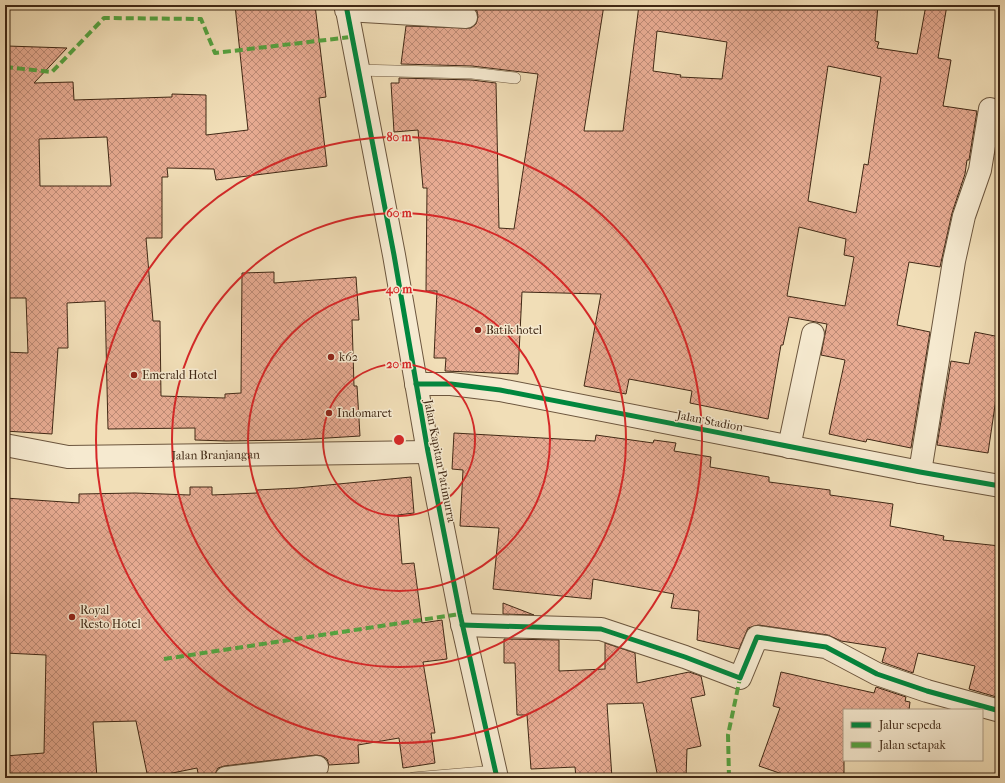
<svg xmlns="http://www.w3.org/2000/svg" width="1005" height="783" viewBox="0 0 1005 783" font-family="'IM FELL French Canon',serif">
  <style>
    .building { fill: url(#building-cross-hatch); stroke: #402815; fill-rule: evenodd }
    .lines { fill: none; stroke-linecap: round; stroke-linejoin: round }
    .service-casing { stroke: #6c563e; stroke-width: 12 }
    .minor-casing { stroke: #6c563e; stroke-width: 24 }
    .tertiary-casing { stroke: #6c563e; stroke-width: 24 }
    .service { stroke: #f6ead0; stroke-width: 11 }
    .minor { stroke: #f6ead0; stroke-width: 22 }
    .tertiary { stroke: #f6ead0; stroke-width: 22 }
    .quiet { stroke: #54a340; stroke-width: 4; stroke-dasharray: 8 4; stroke-linecap: butt }
    .cycleway-casing { stroke: #f6ead0; stroke-width: 8 }
    .cycleway { stroke: #00873e; stroke-width: 5 }
    .ring { fill: none; stroke: #d62828; stroke-width: 2 }
    .poi-dot { fill: #8f2418; stroke: #f6ead0; stroke-width: 1.5 }
    .labels { text-anchor: middle; dominant-baseline: central; stroke-width: 3; stroke-linejoin: round; paint-order: stroke }
    .poi-label { font-size: 12px; fill: #402815; stroke: #f6ead0; text-anchor: start }
    .street-label { font-size: 12px; fill: #402815; stroke: #f6ead0 }
    .centre { fill: #d62828; stroke: #f6ead0; stroke-width: 2 }
    .ring-label { font-size: 12px; text-anchor: middle; font-weight: bold; fill: #d62828; stroke: #f6ead0; stroke-width: 3; stroke-linejoin: round; paint-order: stroke }
  </style>
  <defs>
    <pattern id="building-cross-hatch" width="8" height="8" patternUnits="userSpaceOnUse"><rect width="8" height="8" fill="#e7ab92"/><path d="M0 0l8 8M0 8l8-8" fill="none" stroke="#bd8b76"/></pattern>
  </defs>
  <rect width="100%" height="100%" fill="#f1deb7"/>
  <filter id="stains"><feTurbulence type="fractalNoise" baseFrequency=".005" numOctaves="4"/><feColorMatrix values="0 0 0 0 .2 0 0 0 0 .09 0 0 0 0 .02 0 0 0 .5 -.17"/></filter>
  <radialGradient id="worn" r=".72"><stop offset=".6" stop-color="#630" stop-opacity="0"/><stop offset="1" stop-color="#630" stop-opacity=".3"/></radialGradient>
  <g class="building">
    <path d="M235,5H315L326,97L319,98L327,166L216,180L214,169L167,168L168,177H162V238H146L153,321H160L161,396L225,398V394L241,393L242,273L274,272V283L356,277L359,320H352L354,386H357L360,436L295,440L226,441L195,440V428L108,429L105,301L67,303L68,348H58L52,434L5,431V352L28,353L26,298H5V84L7,46L67,48L34,83L73,82L74,100L172,97V94L206,95V135L248,130ZM107,137L111,186H40L39,139Z"/>
    <path d="M468,5H604L584,131H623L639,5H878L875,41L879,42L877,48L917,54L926,5H947L938,58L951,60L943,106L977,111L969,160H967L965,174L952,213L940,267L909,262L897,325L930,332L911,448L867,439L866,442L829,434L845,360L821,355L827,324L789,317L783,345H781L768,419L690,403L692,391L629,379L626,394L584,386L601,294L522,292L518,374L445,371L446,358H434L437,291H426L427,188H423L418,130L394,132L391,83H399V78L472,80L496,83L499,228L514,229L538,74L472,66L401,64L406,26L471,28L476,24L478,17L477,11ZM657,31L727,42L722,79L680,77L681,75L653,71ZM828,66L881,77L868,165L864,164L856,213L808,201ZM799,227L846,239L844,255L854,257L845,306L787,296Z"/>
    <polygon points="1000,125 1000,156 995,155"/>
    <polygon points="975,332 1000,337 1000,385 998,385 988,453 937,445 951,361 969,364"/>
    <polygon points="454,433 595,441 596,435 653,443 654,440 676,443 674,451 711,457 710,467 769,477 769,482 830,490 830,495 893,504 890,526 944,536 943,540 1000,546 1000,698 969,689 975,666 918,653 913,673 882,662 886,648 841,641 828,635 758,625 748,628 739,649 697,640 699,611 671,608 674,594 593,579 591,599 493,589 499,528 460,526 463,470 452,469"/>
    <polygon points="411,477 414,513 398,515 402,564 414,563 422,623 442,620 447,659 423,662 435,733 431,733 435,763 403,768 399,738 358,745 359,763 329,765 327,759 322,756 316,755 224,766 218,768 214,776 206,778 199,778 197,768 148,778 136,721 93,722 97,778 5,778 5,756 44,753 46,655 5,653 5,498 79,503 79,494 135,493 190,495 190,487 212,487 212,495 257,493 257,490 297,488"/>
    <polygon points="503,603 534,615 503,614"/>
    <polygon points="504,639 559,640 559,671 605,669 605,643 635,653 637,683 689,672 701,676 705,695 691,698 701,746 687,749 686,778 658,778 643,703 607,704 612,778 576,778 575,767 531,769 527,715 517,715 515,663 504,663"/>
    <polygon points="781,672 874,693 876,687 906,697 905,701 910,702 909,710 844,710 844,775 788,776 759,766 780,708 773,706"/>
  </g>
  <g class="lines">
    <defs>
      <g id="service">
        <polyline points="357,70 472,73 515,78"/>
        <polyline points="413,778 496,771"/>
      </g>
      <g id="minor">
        <polyline points="346,10 466,17"/>
        <polyline points="416,384 451,384 500,390 920,472 1000,486"/>
        <path id="s1" d="M5,445L68,457L428,452"/>
        <polyline points="789,447 813,334"/>
        <polyline points="920,472 954,261 964,216 980,170 990,109"/>
        <polyline points="462,625 601,629 685,657 740,678 757,637 826,647 877,674 927,691 1000,711"/>
        <polyline points="226,778 317,767"/>
      </g>
      <polyline id="tertiary" points="346,5 394,255 428,452 460,614 497,778"/>
    </defs>
    <use href="#service" class="service-casing"/>
    <use href="#minor" class="minor-casing"/>
    <use href="#tertiary" class="tertiary-casing"/>
    <use href="#service" class="service"/>
    <use href="#minor" class="minor"/>
    <use href="#tertiary" class="tertiary"/>
    <g class="quiet">
      <polyline points="5,67 52,72 104,18 201,19 215,53 351,37"/>
      <polyline points="164,659 460,614"/>
      <polyline points="729,778 728,735 740,678"/>
    </g>
    <defs>
      <g id="cycleway">
        <polyline points="346,5 394,255 428,452 460,614 497,778"/>
        <polyline points="416,384 451,384 500,390 920,472 1000,486"/>
        <polyline points="462,625 601,629 685,657 740,678 757,637 826,647 877,674 927,691 1000,711"/>
      </g>
    </defs>
    <use href="#cycleway" class="cycleway-casing"/>
    <use href="#cycleway" class="cycleway"/>
  </g>
  <g class="ring">
    <circle cx="399" cy="440" r="76"/>
    <circle cx="399" cy="440" r="151"/>
    <circle cx="399" cy="440" r="227"/>
    <circle cx="399" cy="440" r="303"/>
  </g>
  <g class="poi-dot">
    <circle cx="478" cy="330" r="4"/>
    <circle cx="331" cy="357" r="4"/>
    <circle cx="134" cy="375" r="4"/>
    <circle cx="329" cy="413" r="4"/>
    <circle cx="72" cy="617" r="4"/>
  </g>
  <g class="labels">
    <g class="poi-label">
      <text x="486" y="330">Batik hotel</text>
      <text x="339" y="357">k62</text>
      <text x="142" y="375">Emerald Hotel</text>
      <text x="337" y="413">Indomaret</text>
      <text x="80" y="610">Royal<tspan x="80" dy="14">Resto Hotel</tspan></text>
    </g>
    <g class="street-label">
      <text transform="translate(710 421) rotate(11)">Jalan Stadion</text>
      <text stroke="none"><textPath href="#s1" startOffset="212">Jalan Branjangan</textPath></text>
      <text transform="translate(440 461) rotate(79)">Jalan Kapitan Patimurra</text>
    </g>
  </g>
  <circle cx="399" cy="440" r="6" class="centre"/>
  <g class="ring-label">
    <text x="399" y="141">80 m</text>
    <text x="399" y="217">60 m</text>
    <text x="399" y="293">40 m</text>
    <text x="399" y="368">20 m</text>
  </g>
  <rect width="1005" height="783" fill="none" stroke="#f1deb7" stroke-width="20"/>
  <rect x="6" y="6" width="993" height="771" fill="none" stroke="#402815" stroke-width="2"/>
  <rect x="10" y="10" width="985" height="763" fill="none" stroke="#402815"/>
  <rect x="843" y="709" width="140" height="52" fill="#f6ead0" stroke="#ad9c85"/>
  <rect x="851" y="722" width="20" height="6" fill="#00873e" stroke="#ad9c85"/>
  <text x="879" y="729" font-size="12" fill="#402815">Jalur sepeda</text>
  <rect x="851" y="742" width="20" height="6" fill="#54a340" stroke="#ad9c85"/>
  <text x="879" y="749" font-size="12" fill="#402815">Jalan setapak</text>
  <rect width="100%" height="100%" filter="url(#stains)"/>
  <rect width="100%" height="100%" fill="url(#worn)"/>
</svg>
